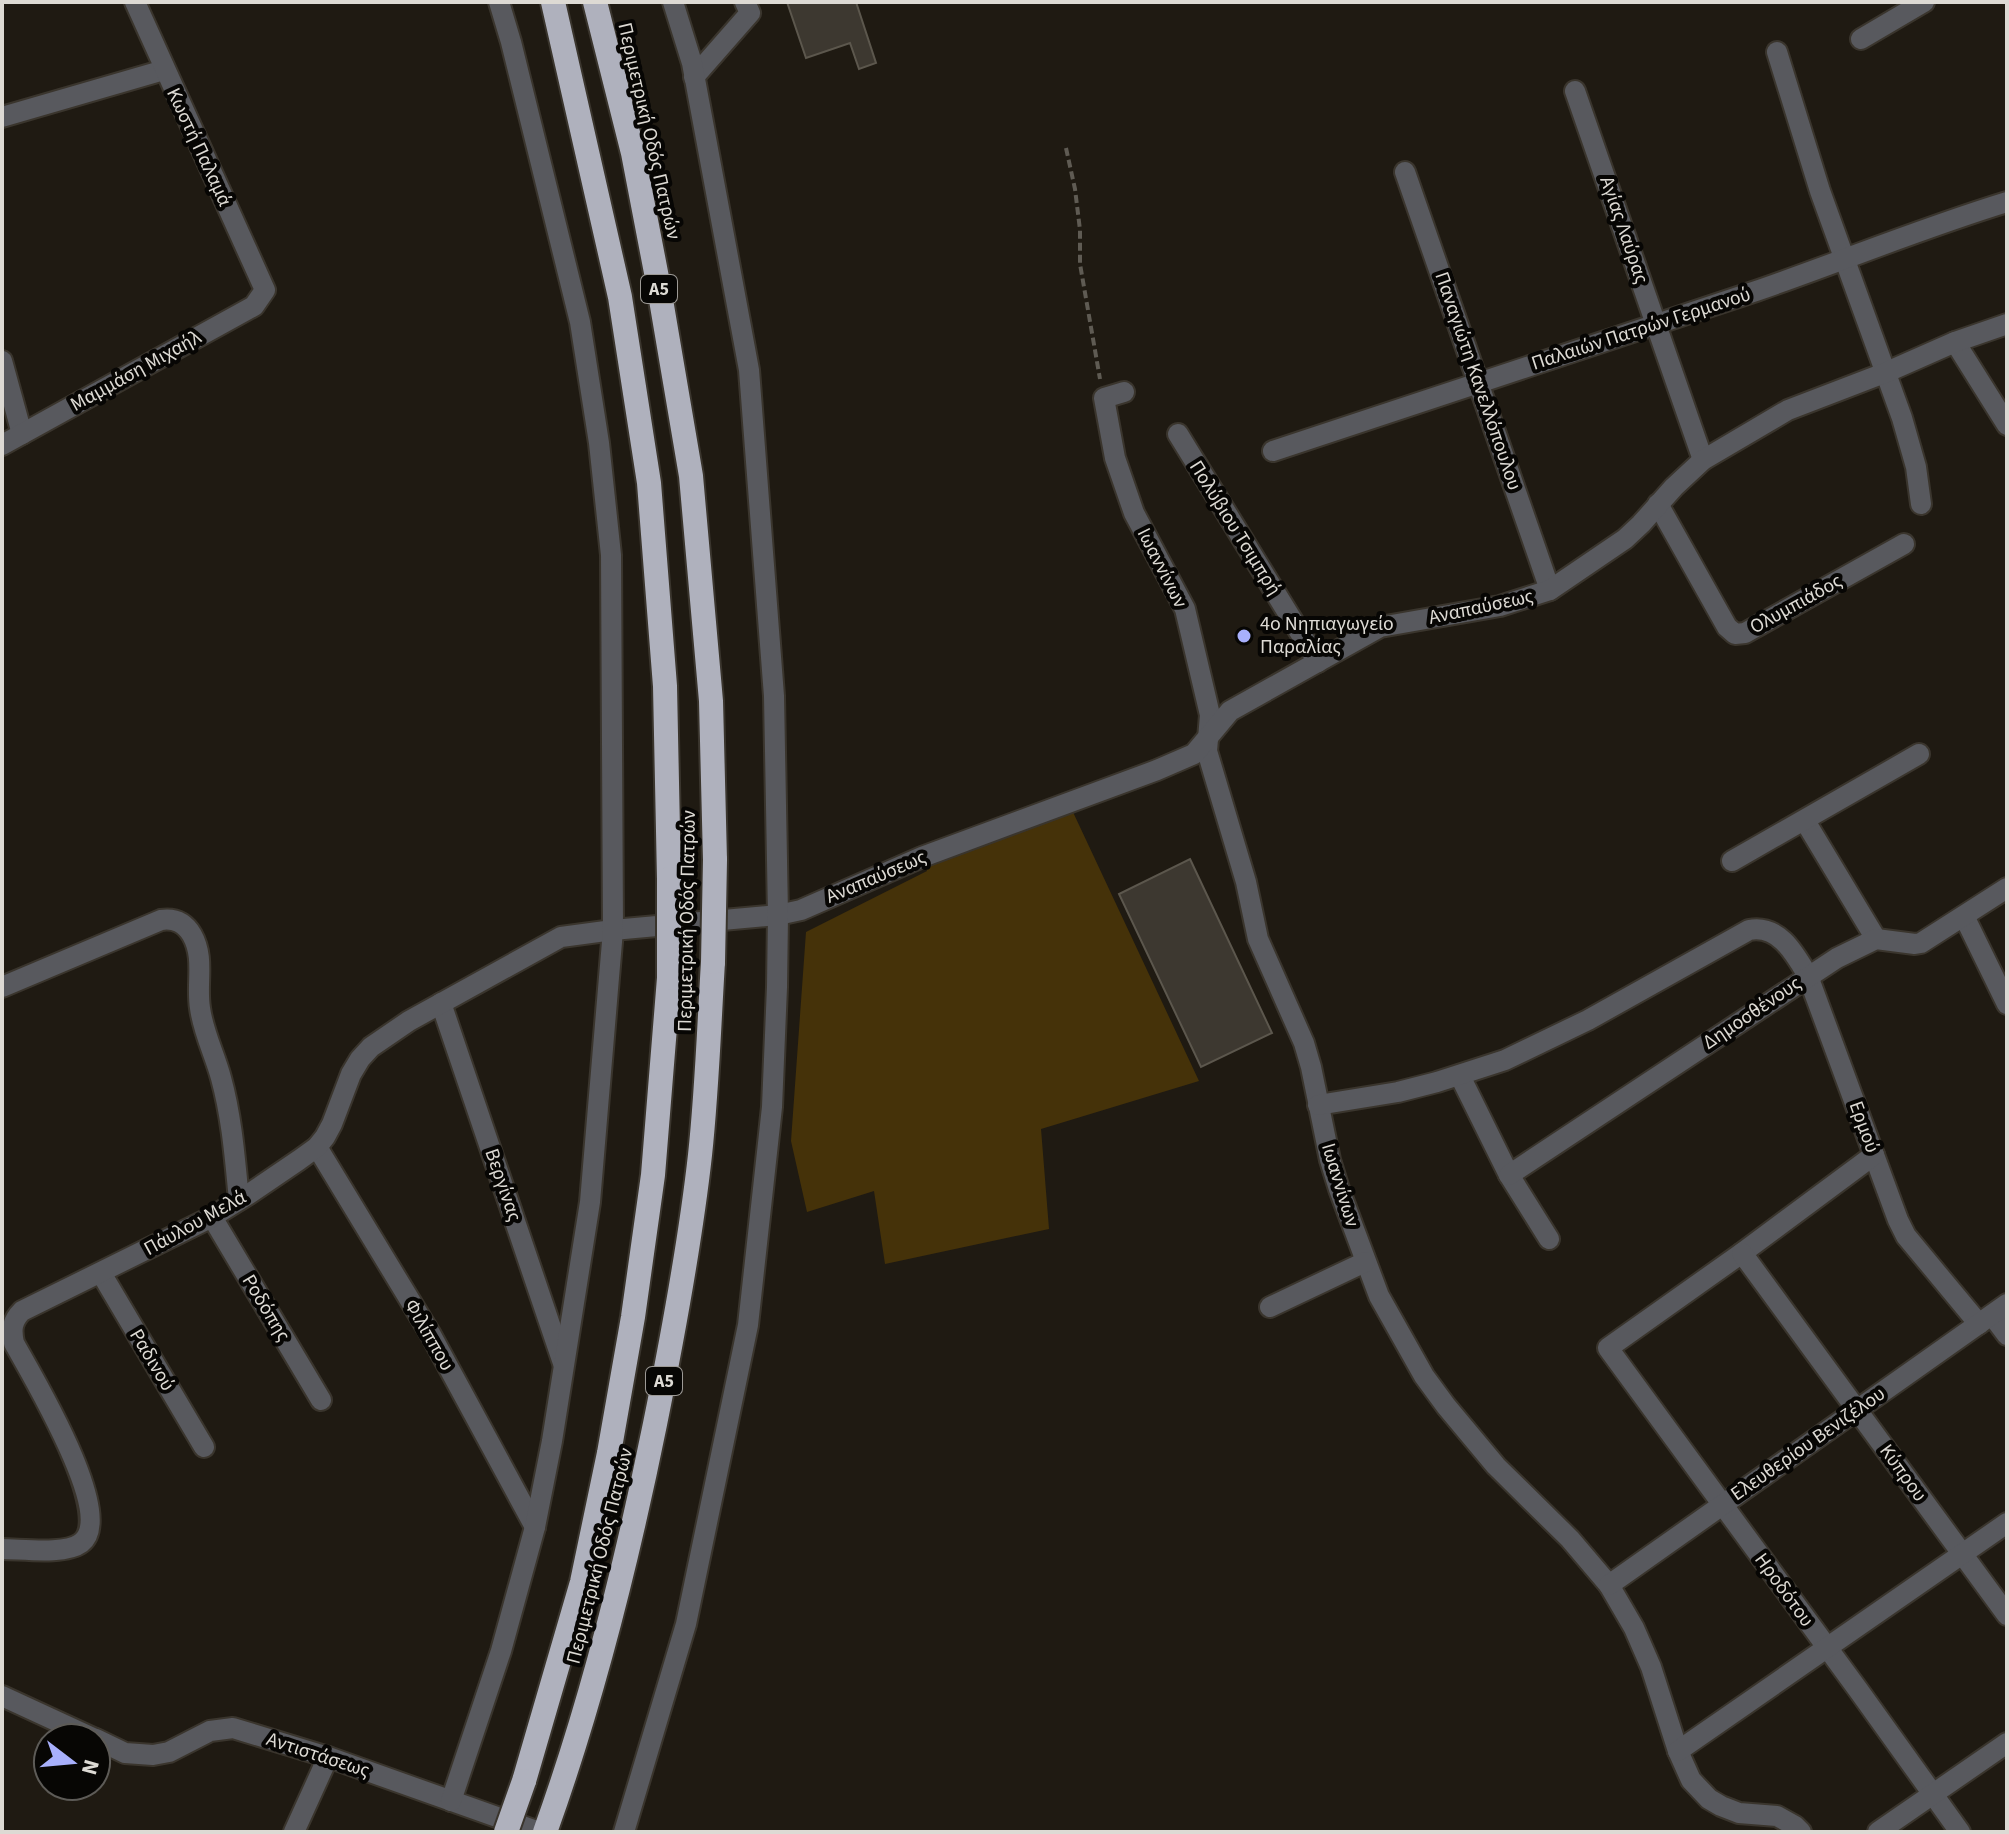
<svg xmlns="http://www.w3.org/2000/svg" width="2009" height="1834" viewBox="0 0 2009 1834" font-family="'Source Sans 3',sans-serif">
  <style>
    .green { fill: #453209 }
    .building { fill: #3d3830; stroke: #5c574d; stroke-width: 2 }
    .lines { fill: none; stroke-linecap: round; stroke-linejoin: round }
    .minor-casing { stroke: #3a352d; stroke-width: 24 }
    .highway-casing { stroke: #3a352d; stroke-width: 28 }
    .path { stroke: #5f5b53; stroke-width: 4; stroke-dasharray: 8 4; stroke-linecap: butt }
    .minor { stroke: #58595e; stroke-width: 20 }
    .highway { stroke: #afb1bd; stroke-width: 24 }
    .highway-bridge-casing { stroke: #3a352d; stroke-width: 28; stroke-linecap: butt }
    .highway-bridge { stroke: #afb1bd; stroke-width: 24 }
    .poi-dot { fill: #a8b0fc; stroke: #070604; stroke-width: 3 }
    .labels { text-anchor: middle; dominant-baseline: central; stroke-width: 8; stroke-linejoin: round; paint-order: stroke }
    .shield { fill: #070604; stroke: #9d9a96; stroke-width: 2 }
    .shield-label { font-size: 18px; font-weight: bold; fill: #dddad4 }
    .street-label { font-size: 20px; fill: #dddad4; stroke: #070604 }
    .poi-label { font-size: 20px; fill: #dddad4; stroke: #070604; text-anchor: start }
  </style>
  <rect width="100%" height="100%" fill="#1f1a12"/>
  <polygon class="green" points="1072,810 1199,1081 1041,1129 1049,1229 885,1264 874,1191 807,1212 791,1141 806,932 927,871 925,865"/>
  <g class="building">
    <polygon points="787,2 856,2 876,63 859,69 850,43 806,58"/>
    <polygon points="1190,859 1272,1033 1201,1067 1119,894"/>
  </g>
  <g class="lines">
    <defs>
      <g id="minor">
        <polyline points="1861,39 1924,2"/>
        <polyline points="1777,52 1820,191 1902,418 1916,467 1921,504"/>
        <polyline points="694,77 750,13 745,2"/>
        <polyline points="1575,91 1703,460"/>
        <polyline points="2,117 164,70"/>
        <polyline points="1405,172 1550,590"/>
        <polyline points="1955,342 2007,425"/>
        <polyline points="2,361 22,434"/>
        <polyline points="1124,392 1104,398 1115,458 1134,513 1185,609 1210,715 1207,751 1246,882 1258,939 1304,1043 1311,1067 1330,1160 1339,1189 1379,1296 1424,1376 1446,1406 1496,1466 1570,1539 1609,1585 1634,1628 1651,1667 1678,1751 1691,1780 1709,1799 1721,1806 1739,1813 1777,1816 1795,1826 1801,1832"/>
        <polyline points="1178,434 1318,662"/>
        <polyline points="2,445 254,306 265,290 135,2"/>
        <path d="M1273,451C1433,397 1595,345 1756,291C1840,262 1922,228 2007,202"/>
        <polyline points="1658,504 1727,627 1735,634 1745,633 1904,544"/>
        <polyline points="1805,821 1876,939"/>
        <polyline points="1732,861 1919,754"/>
        <polyline points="1964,916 2007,1004"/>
        <path d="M2,987L161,920C175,918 185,923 192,935C205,958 196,983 200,1008C203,1032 215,1055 221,1078C232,1118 235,1160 239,1200"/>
        <polyline points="441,1003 563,1363"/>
        <polyline points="1460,1076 1509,1175 1549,1239"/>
        <path d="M1318,1105L1398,1092L1437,1082L1505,1060L1588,1020L1749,930C1779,924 1795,954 1808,976L1898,1220L1906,1236L1979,1324"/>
        <polyline points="317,1147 431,1335 535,1527"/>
        <polyline points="1874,1155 1742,1253 1608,1348 1859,1691 1960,1832"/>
        <polyline points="1509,1175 1837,958 1876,939 1915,944 1921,943 2007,888"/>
        <polyline points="212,1217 321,1400"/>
        <polyline points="1742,1253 2007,1615"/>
        <polyline points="101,1273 204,1447"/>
        <polyline points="1270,1307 1365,1262"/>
        <polyline points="1992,1315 2007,1335"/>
        <path d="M2,1549C22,1549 65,1555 81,1543C117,1516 31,1374 14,1343C11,1329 12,1321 22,1311L212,1217L249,1194L299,1160L317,1147L325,1137L332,1124L351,1074L360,1059L371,1047L409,1021L561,937L613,930L778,915L801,910L922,857L1157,770L1194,754L1230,711L1380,627L1500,606L1550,590L1625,539L1641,524L1674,487L1703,460L1788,410L1887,372L1955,342L2007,324"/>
        <polyline points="1609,1585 2007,1304"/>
        <polyline points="2,1696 93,1738"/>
        <polyline points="96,1739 125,1753 153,1755 169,1752 210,1731 233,1728 328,1757 539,1832"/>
        <polyline points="1678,1751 2007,1523"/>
        <polyline points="451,1801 501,1651 535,1527 552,1441 590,1202 613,930 611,555 599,443 580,322 511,42 499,2"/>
        <polyline points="294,1832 328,1757"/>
        <polyline points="624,1832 686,1624 748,1325 772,1107 777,987 778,915 774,696 749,370 692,63 673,2"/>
        <polyline points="1878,1832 2007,1743"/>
      </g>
      <g id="highway">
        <polyline points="553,2 620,297 649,483 665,686 669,879"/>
        <polyline points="595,2 633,153 659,288 691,476 711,701 715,860"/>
        <polyline points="524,1781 582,1582 609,1453 633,1317 653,1175 669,978"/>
        <path d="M545,1832C593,1699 627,1562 655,1424C673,1335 690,1245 700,1155C707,1091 709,1026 713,962"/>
      </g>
    </defs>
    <use href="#minor" class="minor-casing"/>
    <use href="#highway" class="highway-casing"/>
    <polyline class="path" points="1066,148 1075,189 1080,230 1080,264 1100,379"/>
    <use href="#minor" class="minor"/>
    <use href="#highway" class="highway"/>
    <defs>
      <g id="highway-bridge">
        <polyline points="669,879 669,978"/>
        <polyline points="713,962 715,860"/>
        <polyline points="506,1832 524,1781"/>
      </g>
    </defs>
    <use href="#highway-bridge" class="highway-bridge-casing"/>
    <use href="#highway-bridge" class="highway-bridge"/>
  </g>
  <circle class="poi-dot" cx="1244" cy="636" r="8"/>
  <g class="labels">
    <g class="shield">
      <rect x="641" y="275" width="36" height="28" rx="6"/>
      <rect x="646" y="1367" width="36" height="28" rx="6"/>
    </g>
    <g class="shield-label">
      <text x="659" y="289">Α5</text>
      <text x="664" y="1381">Α5</text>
    </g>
    <g class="street-label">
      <text transform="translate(649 131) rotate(77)">Περιμετρική Οδός Πατρών</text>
      <text transform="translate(199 147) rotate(65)">Κωστή Παλαμά</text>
      <text transform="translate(1624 230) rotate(71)">Αγίας Λαύρας</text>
      <text transform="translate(1641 329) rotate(-18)">Παλαιών Πατρών Γερμανού</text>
      <text transform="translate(136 371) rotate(-29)">Μαμμάση Μιχαήλ</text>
      <text transform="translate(1478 381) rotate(71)">Παναγιώτη Κανελλόπουλου</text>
      <text transform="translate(1235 528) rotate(58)">Πολύβιου Τσιμπρή</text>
      <text transform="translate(1162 568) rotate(63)">Ιωαννίνων</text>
      <text transform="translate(1796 604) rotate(-29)">Ολυμπιάδος</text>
      <text transform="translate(1481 607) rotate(-12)">Αναπαύσεως</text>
      <text transform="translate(876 877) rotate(-23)">Αναπαύσεως</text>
      <text transform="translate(687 921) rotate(-89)">Περιμετρική Οδός Πατρών</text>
      <text transform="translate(1752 1013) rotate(-34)">Δημοσθένους</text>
      <text transform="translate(1864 1127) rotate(70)">Ερμού</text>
      <text transform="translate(503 1185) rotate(71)">Βεργίνας</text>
      <text transform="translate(1340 1185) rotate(73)">Ιωαννίνων</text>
      <text transform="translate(195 1223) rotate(-29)">Πάυλου Μελά</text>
      <text transform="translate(266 1308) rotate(59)">Ροδόπης</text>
      <text transform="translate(429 1335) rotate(60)">Φιλίππου</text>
      <text transform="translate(152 1360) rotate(59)">Ραδινού</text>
      <text transform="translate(1808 1444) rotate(-35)">Ελευθερίου Βενιζέλου</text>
      <text transform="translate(1903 1473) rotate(54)">Κύπρου</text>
      <text transform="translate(600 1556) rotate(-76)">Περιμετρική Οδός Πατρών</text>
      <text transform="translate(1784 1590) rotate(54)">Ηροδότου</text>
      <text transform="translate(318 1755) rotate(18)">Αντιστάσεως</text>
    </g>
    <g class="poi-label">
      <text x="1260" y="624">4o Νηπιαγωγείο<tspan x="1260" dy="23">Παραλίας</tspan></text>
    </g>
  </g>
  <rect width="2009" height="1834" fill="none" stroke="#dddad4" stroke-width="8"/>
  <g transform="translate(72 1762) rotate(106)"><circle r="38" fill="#070604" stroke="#5d5b57" stroke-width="2"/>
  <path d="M0-6L14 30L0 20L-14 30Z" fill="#a8b0fc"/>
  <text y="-12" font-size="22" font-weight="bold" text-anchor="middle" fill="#dddad4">N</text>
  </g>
</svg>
